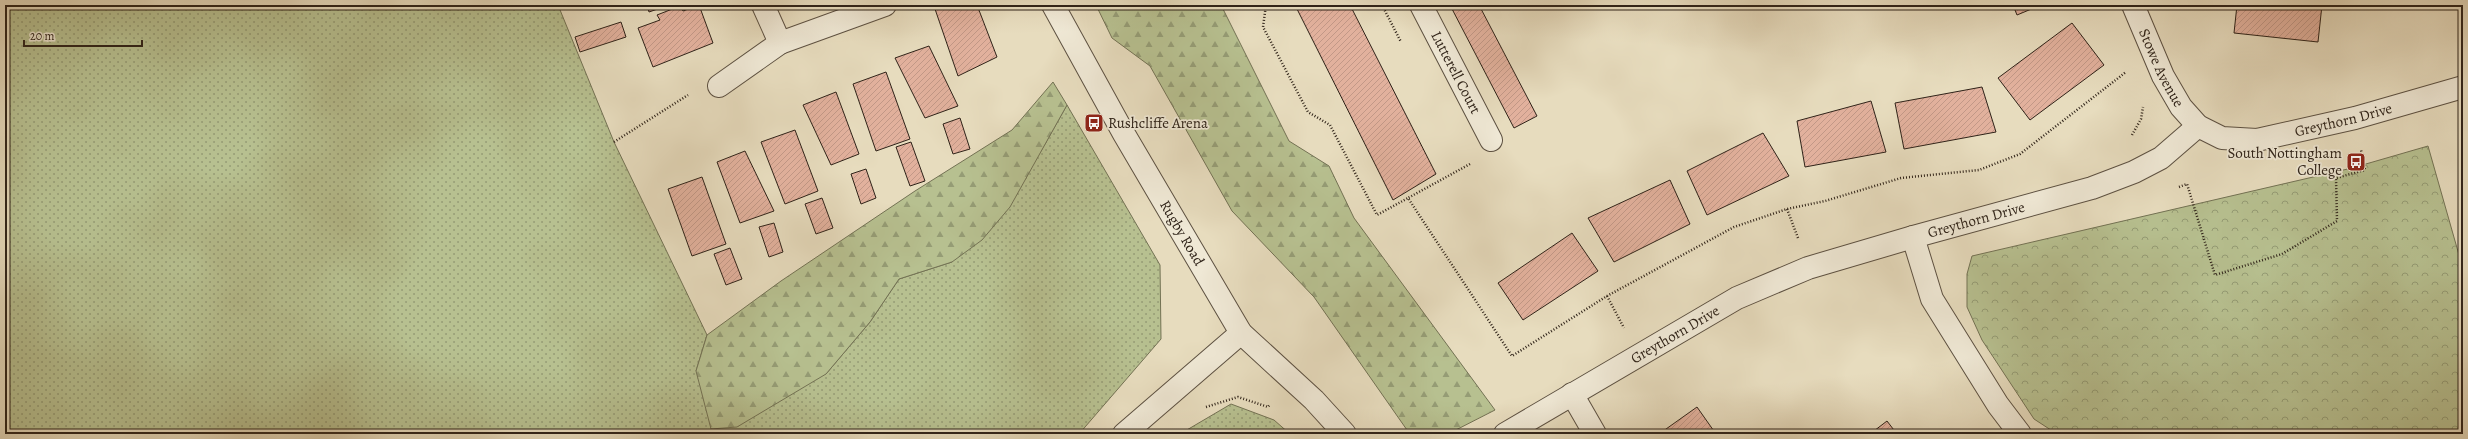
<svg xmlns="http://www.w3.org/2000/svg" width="2468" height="439" viewBox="0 0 2468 439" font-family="Alegreya,serif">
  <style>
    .grass { fill: url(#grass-dots); stroke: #737254 }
    .forest { fill: url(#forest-firs); stroke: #737254 }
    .park { fill: url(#park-crowns); stroke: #737254 }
    .building { fill: url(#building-hatch); stroke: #2f2319 }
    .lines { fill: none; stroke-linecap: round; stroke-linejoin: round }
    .minor-casing { stroke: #5d5142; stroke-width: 24 }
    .path { stroke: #2f2319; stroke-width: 2.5; stroke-dasharray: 1 2; stroke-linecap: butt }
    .minor { stroke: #efe8d5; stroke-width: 22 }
    .labels { text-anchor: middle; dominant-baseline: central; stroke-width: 3.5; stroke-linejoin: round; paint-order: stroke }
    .street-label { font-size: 15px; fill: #2f2319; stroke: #efe8d5 }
    .poi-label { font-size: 15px; fill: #2f2319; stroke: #efe8d5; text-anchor: start }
  </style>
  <defs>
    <pattern id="grass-dots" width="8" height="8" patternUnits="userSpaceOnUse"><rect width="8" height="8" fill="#b7c090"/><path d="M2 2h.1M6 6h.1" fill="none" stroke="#959c75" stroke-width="1.8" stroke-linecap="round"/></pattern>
    <pattern id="forest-firs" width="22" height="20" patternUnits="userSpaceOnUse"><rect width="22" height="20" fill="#b7c090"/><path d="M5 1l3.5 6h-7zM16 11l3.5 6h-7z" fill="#959c75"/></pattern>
    <pattern id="park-crowns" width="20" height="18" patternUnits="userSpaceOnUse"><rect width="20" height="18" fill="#b7c090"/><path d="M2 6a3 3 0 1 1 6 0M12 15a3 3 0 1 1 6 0" fill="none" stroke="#959c75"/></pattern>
    <pattern id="building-hatch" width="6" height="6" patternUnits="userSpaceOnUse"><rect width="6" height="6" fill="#e2b19d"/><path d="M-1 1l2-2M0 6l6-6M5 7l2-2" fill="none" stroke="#c29887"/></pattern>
  </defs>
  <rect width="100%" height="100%" fill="#e7dcbe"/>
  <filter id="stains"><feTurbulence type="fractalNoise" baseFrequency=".005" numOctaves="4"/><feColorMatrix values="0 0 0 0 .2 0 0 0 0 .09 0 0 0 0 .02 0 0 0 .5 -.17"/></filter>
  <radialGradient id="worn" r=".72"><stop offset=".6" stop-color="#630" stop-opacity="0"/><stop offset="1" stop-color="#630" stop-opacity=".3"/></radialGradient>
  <g class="grass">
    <polygon points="5,5 558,5 614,142 707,335 696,371 826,374 870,322 899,279 952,262 1041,151 1067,105 1160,265 1161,339 1079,434 5,434"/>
    <polygon points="1231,404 1274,420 1290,434 1180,434"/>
  </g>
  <g class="forest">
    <polygon points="1096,5 1221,5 1289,141 1329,166 1354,218 1495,410 1448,434 1431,434 1407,430 1314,297 1232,211 1150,66 1112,38"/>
    <polygon points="1053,82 1067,105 1010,207 982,240 952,262 899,279 870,322 826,374 737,427 711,429 696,371 707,335 781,281 915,191 1012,130"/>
  </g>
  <polygon class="park" points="2428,146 2463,269 2463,434 2057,434 2034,419 1982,340 1967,307 1967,274 1972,256 2352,168"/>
  <g class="building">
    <polygon points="647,5 669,5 649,12"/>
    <polygon points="699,5 713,43 653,67 638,28 660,20 657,15 680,6 683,11"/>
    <polygon points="946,5 977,5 997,57 958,76 935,9"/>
    <polygon points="1295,5 1350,5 1436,174 1393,200"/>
    <polygon points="1455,5 1479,5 1537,116 1514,128 1451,7"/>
    <polygon points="1619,5 1663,5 1663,8"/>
    <polygon points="2013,5 2041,5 2017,15"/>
    <polygon points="2237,5 2322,5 2318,42 2234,33"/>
    <polygon points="621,22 626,37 580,52 575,37"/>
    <polygon points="2072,23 2104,65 2030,120 1998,78"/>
    <polygon points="929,46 958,106 925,118 895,58"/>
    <polygon points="886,72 910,139 876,151 853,84"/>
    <polygon points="1982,87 1996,132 1904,149 1895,103"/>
    <polygon points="836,92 859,154 831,165 803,105"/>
    <polygon points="1871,101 1886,152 1805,167 1797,121"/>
    <polygon points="960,118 970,149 953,154 943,124"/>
    <polygon points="795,130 818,191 785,204 761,142"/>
    <polygon points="1763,133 1789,176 1707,215 1687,171"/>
    <polygon points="911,142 925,181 910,186 896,147"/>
    <polygon points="745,151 774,211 740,223 717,162"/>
    <polygon points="866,169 876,198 861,204 851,174"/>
    <polygon points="702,177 726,244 692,256 668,189"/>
    <polygon points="1670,180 1690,224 1614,262 1588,218"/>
    <polygon points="822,198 833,228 816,234 805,204"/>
    <polygon points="774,223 783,252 769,257 759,227"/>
    <polygon points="1572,233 1598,271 1523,320 1498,283"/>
    <polygon points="730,248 742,279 726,285 714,254"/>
    <polygon points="1697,407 1716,434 1659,434"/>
    <polygon points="1887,421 1897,434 1870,434"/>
  </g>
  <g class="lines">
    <defs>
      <g id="minor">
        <polyline points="763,5 780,43 885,5"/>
        <path id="s1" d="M1053,5L1124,134L1241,333L1314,400L1345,434"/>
        <path id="s2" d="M1421,5L1491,140"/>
        <path id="s3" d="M2133,5L2163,76L2181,107L2198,126L2222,138L2257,140L2355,118L2463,87"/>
        <polyline points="719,86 780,43"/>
        <polyline points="1913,237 1932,299 1998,405 2020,434"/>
        <polyline points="1572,394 1595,434"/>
        <polyline points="1124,434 1241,333"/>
        <path id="s4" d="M1505,434L1737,298L1808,268L1913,237L2092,188L2134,172L2161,158L2198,126"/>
      </g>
    </defs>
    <use href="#minor" class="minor-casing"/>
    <g class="path">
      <polyline points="1266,5 1263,27 1308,112 1330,125 1377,215 1408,198"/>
      <polyline points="1382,5 1401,42"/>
      <polyline points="2132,135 2141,119 2143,107"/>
      <polyline points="614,142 688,95"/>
      <polyline points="1470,164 1408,198 1512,356 1607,296 1734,227 1787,209 1825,201 1901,178 1979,170 2020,154 2126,72"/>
      <polyline points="2179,187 2187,184 2215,275 2282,254 2337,221 2336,178 2365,170 2361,150"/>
      <polyline points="1787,209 1798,238"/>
      <polyline points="1607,296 1624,328"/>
      <polyline points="1206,407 1238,397 1268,407 1270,404"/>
    </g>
    <use href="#minor" class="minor"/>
  </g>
  <defs>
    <symbol id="bus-square" viewBox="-11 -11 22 22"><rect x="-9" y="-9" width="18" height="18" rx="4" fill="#8f2418" stroke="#efe8d5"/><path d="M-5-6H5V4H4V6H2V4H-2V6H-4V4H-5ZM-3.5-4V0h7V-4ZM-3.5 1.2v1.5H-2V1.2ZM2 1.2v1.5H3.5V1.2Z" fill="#fff"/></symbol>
  </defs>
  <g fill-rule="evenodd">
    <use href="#bus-square" x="1083" y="112" width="22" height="22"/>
    <use href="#bus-square" x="2345" y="151" width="22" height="22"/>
  </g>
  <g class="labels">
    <g class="street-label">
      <text stroke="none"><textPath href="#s3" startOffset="69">Stowe Avenue</textPath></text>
      <text stroke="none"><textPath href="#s2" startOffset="76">Lutterell Court</textPath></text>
      <text stroke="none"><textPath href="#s3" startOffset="289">Greythorn Drive</textPath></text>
      <text stroke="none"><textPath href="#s4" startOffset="521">Greythorn Drive</textPath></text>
      <text stroke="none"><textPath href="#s1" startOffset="262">Rugby Road</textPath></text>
      <text stroke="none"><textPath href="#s4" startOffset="197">Greythorn Drive</textPath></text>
    </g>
    <g class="poi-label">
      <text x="1108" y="123">Rushcliffe Arena</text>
      <text x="2342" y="153" text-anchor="end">South Nottingham<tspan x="2342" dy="17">College</tspan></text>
    </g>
  </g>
  <rect width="2468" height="439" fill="none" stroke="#e7dcbe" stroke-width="20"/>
  <rect x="6" y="6" width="2456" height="427" fill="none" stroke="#2f2319" stroke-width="2"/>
  <rect x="10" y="10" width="2448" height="419" fill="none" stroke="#2f2319"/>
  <path d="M24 40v6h118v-6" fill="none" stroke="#2f2319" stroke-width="2"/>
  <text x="30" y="40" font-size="12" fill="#2f2319" stroke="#efe8d5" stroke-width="3" paint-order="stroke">20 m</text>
  <rect width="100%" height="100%" filter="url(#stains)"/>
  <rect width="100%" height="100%" fill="url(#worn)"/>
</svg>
